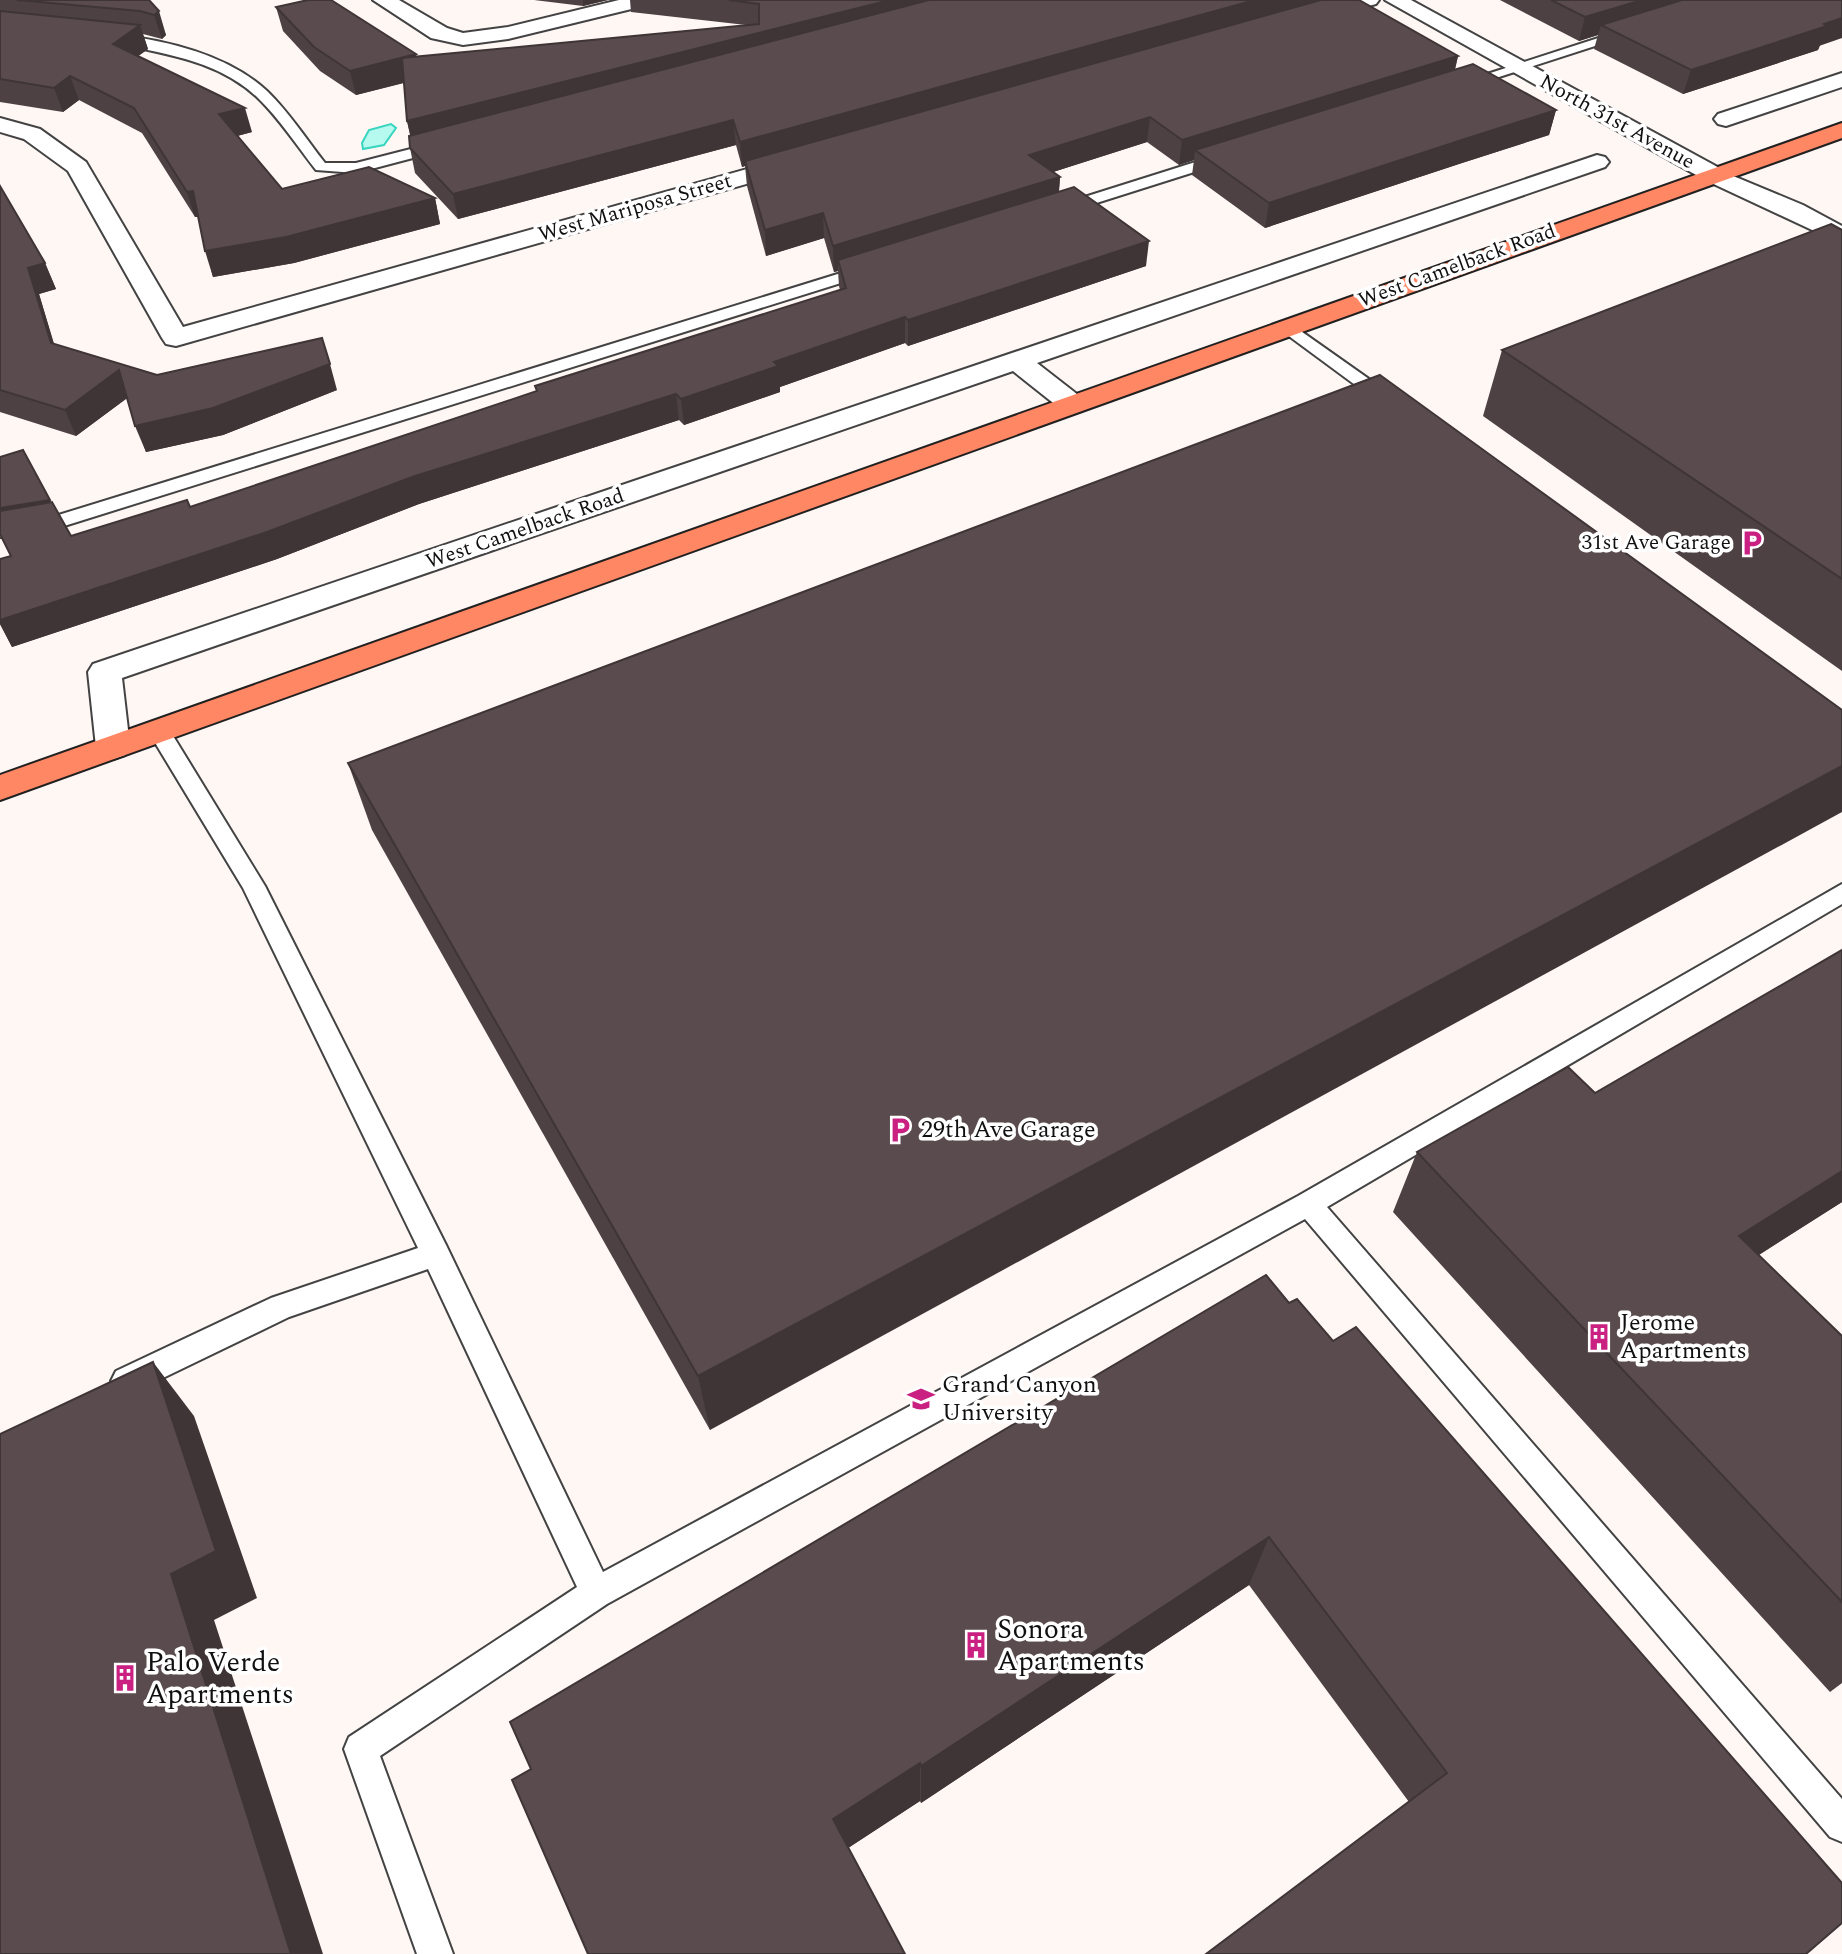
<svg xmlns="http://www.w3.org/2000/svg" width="1842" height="1954" viewBox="0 0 1842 1954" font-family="Spectral,serif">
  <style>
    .water { fill: #b5f9ef; stroke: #38d5bf; stroke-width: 2 }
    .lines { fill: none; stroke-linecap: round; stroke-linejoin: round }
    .service-casing { stroke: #434343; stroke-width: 4 }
    .minor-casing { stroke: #434343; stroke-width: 4 }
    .tertiary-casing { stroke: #434343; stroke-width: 4 }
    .primary-casing { stroke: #212121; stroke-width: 4 }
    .service { fill: #fff; fill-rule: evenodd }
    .minor { fill: #fff; fill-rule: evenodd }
    .tertiary { fill: #fff; fill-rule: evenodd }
    .primary { fill: #ff8764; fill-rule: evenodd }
    .wall { fill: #4d4143 }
    .shaded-wall { fill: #3f3537 }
    .building { fill: #5a4c4e; stroke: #3f3537; stroke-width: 2 }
    .labels { text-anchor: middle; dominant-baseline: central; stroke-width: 7; stroke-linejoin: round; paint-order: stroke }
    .far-street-label { font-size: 21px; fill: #101010; stroke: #fff }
    .far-poi-label { font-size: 21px; fill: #101010; stroke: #fff; text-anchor: end }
    .poi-label { font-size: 24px; fill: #101010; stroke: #fff; text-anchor: start }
    .near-poi-label { font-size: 28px; fill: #101010; stroke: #fff; text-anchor: start }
  </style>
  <rect width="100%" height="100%" fill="#fff7f4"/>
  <polygon class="water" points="391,124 396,128 384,145 363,149 362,143 369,130"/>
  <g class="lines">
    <defs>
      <g id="service">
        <polygon points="1620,31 1632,34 1465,88 1453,85"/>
        <path d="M112,34C165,40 227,54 267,91C289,112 306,139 325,163H356L442,141L450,146L447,149L356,173L316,170C297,146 280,119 258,98C216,58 160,54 107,41V35Z"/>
        <polygon points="1224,153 1232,158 1229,161 1068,212 1056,212 1054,209 1056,206"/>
        <polygon points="870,264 878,269 876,272 61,527 0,537 0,525 52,517"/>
        <polygon points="1288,322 1393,396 1396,400 1393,404 1381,404 1282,331 1279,327"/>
        <polygon points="159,724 167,726 265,886 446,1245 603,1572 1298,1196 1842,884 1842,904 1327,1207 1842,1799 1842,1842 1830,1837 1305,1219 607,1604 380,1756 453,1954 417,1954 344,1749 349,1737 577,1587 428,1269 289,1317 136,1391 126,1394 116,1391 111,1381 116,1371 271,1298 418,1248 243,888 148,731 151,726"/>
      </g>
      <g id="minor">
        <polygon points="373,0 399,0 447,28 463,33 508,27 619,0 655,0 652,4 508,39 463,45 431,38"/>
        <polygon points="1345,0 1379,0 1376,4 1310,22 1299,16 1302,11"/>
        <polygon points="1842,73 1842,87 1726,126 1718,124 1714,119 1718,114"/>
        <polygon points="0,118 40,129 86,162 183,327 790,157 806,157 810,162 806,167 176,346 166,344 162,338 68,171 24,139 0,132"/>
        <polygon points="1597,155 1605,157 1609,162 1605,167 1037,363 1082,398 1086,404 1082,410 1072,412 1062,410 1013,371 122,678 130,747 125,755 113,759 101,755 96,747 88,672 93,664"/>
        <polygon points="1714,168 1803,205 1842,226 1842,244 1705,180 1702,175 1705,170"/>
      </g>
      <polygon id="tertiary" points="1385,0 1411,0 1723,170 1726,175 1723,180 1705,180"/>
      <polygon id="primary" points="1842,123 1842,138 0,800 0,775"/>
    </defs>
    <use href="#service" class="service-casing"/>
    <use href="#minor" class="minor-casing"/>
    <use href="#tertiary" class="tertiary-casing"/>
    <use href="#primary" class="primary-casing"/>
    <use href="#service" class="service"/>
    <use href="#minor" class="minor"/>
    <use href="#tertiary" class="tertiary"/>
    <use href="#primary" class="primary"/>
  </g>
  <g class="wall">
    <polygon points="0,0 149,0 166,35 162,39 143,34 148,49 138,56 252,132 237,136 282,189 435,198 440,224 294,263 213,277 198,217 195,217 142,133 79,100 63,112 0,102"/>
    <polygon points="534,0 608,0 583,6"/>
    <polygon points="630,0 1359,0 1458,56 1455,70 1556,110 1549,135 1462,163 1265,228 1192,175 1194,160 1179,165 1147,142 1053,172 1060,177 1059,192 1146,266 908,346 905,343 780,387 780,392 684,425 679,420 419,504 277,559 12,647 0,624 0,559 11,556 51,502 71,536 190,507 840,290 839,286 838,271 834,272 824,238 766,256 747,186 745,166 742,167 736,145 458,219 415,173 410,148 410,135 407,121 404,83 356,95 320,71 283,31 276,7 417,57 746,25 631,12"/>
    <polygon points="1500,0 1842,0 1818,50 1683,94 1594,49 1598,35 1579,41"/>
    <polygon points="0,186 45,263 56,289 39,294 54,345 157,375 337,390 223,435 146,452 127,398 76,436 0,412"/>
    <polygon points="1842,230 1842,671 1483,416 1502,350"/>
    <polygon points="1380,375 710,1430 372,830 348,763"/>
    <polygon points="1842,950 1842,1202 1759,1255 1842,1336 1842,1683 1830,1692 1393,1212 1417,1152 1595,1093"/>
    <polygon points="1289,1303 1333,1341 1842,1883 1409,1802 1249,1585 921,1803 920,1801 848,1848 588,1954"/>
  </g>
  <g class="shaded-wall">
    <polygon points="583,0 608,0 583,6"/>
    <polygon points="890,0 983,0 413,146 407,121"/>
    <polygon points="1255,0 1321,0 745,161 745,166 742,167 740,142"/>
    <polygon points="1642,0 1711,0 1601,25 1598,35 1579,41 1585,17"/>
    <polygon points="159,11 166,35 162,39 154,15"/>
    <polygon points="1842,18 1842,38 1819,46 1818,50 1683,94 1691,70"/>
    <polygon points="140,25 148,49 122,68 113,44"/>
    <polygon points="416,54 422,78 356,95 350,71"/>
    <polygon points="1458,56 1452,80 1195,150 1194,160 1179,165 1182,140"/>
    <polygon points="70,76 79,100 63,112 54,88"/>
    <polygon points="245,108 252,132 226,139 219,114"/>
    <polygon points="1556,110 1549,135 1462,163 1265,228 1269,203 1468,138"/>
    <polygon points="1150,117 1147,142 1028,180 1029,155"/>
    <polygon points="733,120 736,145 458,219 453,194"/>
    <polygon points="1060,177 1058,202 838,260 838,271 834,272 833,246"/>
    <polygon points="193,191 201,216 195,217 187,192"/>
    <polygon points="435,198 440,224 294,263 213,277 205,251"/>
    <polygon points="823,213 824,238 766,256 765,230"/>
    <polygon points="1149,241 1146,266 908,346 908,320"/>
    <polygon points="45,263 56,289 39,294 62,370 51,343 28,268"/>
    <polygon points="905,317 905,343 780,387 780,392 684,425 681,399 774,362"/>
    <polygon points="330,364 337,390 223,435 146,452 135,426"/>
    <polygon points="119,370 130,396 76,436 65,410"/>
    <polygon points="676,394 679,420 419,504 277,559 12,647 0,624 0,620 412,477"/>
    <polygon points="50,500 56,513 0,522 0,508"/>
    <polygon points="1842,766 1842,812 710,1430 698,1376"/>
    <polygon points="1842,1171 1842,1202 1697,1294 1739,1236"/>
    <polygon points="153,1362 194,1416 257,1598 214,1620 323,1954 291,1954 171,1574"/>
    <polygon points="1269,1537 1249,1585 921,1803 921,1766"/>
    <polygon points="920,1763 920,1801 839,1854 833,1819"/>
  </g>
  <g class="building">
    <polygon points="17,0 149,0 159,11 154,15 140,11"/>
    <polygon points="308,0 331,0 416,54 350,71 314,47 276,7"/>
    <polygon points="729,0 890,0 407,121 402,58 759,24 759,4"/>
    <polygon points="929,0 1255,0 740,142 733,120 453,194 410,148 409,136"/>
    <polygon points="1321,0 1359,0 1458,56 1182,140 1150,117 1029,155 1060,177 833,246 823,213 765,230 745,161"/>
    <polygon points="1551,0 1642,0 1585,17"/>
    <polygon points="1682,0 1842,0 1842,18 1824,24 1827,26 1691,70 1601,25"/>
    <polygon points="0,11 140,25 113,44 245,108 219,114 282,189 369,167 435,198 286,237 205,251 193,191 187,192 134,108 70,76 54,88 0,79"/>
    <polygon points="1473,64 1556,110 1468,138 1269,203 1195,150"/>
    <polygon points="0,186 45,263 28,268 51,343 157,375 322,338 330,364 213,408 135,426 119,370 65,410 0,390"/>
    <polygon points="1074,187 1149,241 908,320 905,317 774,362 778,366 681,399 676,394 412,477 267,532 0,620 0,559 11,556 0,534 0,511 52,502 71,536 187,500 190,507 537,391 535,386 846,288 838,260"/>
    <polygon points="1831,224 1842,230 1842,579 1502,350"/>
    <polygon points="1380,375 1842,710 1842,766 698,1376 348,763"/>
    <polygon points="23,450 50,500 0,508 0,457"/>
    <polygon points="1842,950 1842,1171 1739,1236 1842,1336 1842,1602 1417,1152 1568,1067 1595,1093"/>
    <polygon points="1266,1275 1289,1303 1297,1299 1333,1341 1356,1327 1842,1883 1842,1923 1806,1954 1206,1954 1447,1773 1269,1537 921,1766 920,1763 833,1819 905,1954 588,1954 512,1780 531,1769 510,1722"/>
    <polygon points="153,1362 216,1551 171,1574 291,1954 0,1954 0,1434"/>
  </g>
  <defs>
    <symbol id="parking-bare" viewBox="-9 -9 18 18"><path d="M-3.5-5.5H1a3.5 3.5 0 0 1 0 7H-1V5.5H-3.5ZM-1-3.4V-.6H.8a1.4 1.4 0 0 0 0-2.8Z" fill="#c92082" stroke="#fff" stroke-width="2.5" paint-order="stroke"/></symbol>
    <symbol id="building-bare" viewBox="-9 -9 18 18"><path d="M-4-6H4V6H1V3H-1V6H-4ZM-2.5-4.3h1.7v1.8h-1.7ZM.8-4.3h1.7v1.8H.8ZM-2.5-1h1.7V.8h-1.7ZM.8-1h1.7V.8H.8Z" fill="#c92082" stroke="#fff" stroke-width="2.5" paint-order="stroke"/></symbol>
    <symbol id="university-bare" viewBox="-9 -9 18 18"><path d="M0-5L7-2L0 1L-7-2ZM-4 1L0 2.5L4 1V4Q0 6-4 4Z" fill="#c92082" stroke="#fff" stroke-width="2.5" paint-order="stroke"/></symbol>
  </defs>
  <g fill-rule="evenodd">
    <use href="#parking-bare" x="1733" y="524" width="38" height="38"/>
    <use href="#parking-bare" x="881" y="1111" width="38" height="38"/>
    <use href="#building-bare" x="1580" y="1318" width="38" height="38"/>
    <use href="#university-bare" x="902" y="1380" width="38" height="38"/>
    <use href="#building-bare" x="957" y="1626" width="38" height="38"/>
    <use href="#building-bare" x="106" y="1659" width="38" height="38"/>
  </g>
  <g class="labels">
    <g class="far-street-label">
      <text transform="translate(1617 122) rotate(29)">North 31st Avenue</text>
      <text transform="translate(635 208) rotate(-16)">West Mariposa Street</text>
      <text transform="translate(1457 266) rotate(-20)">West Camelback Road</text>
      <text transform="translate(525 529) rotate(-19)">West Camelback Road</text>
    </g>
    <g class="far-poi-label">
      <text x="1731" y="543">31st Ave Garage</text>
    </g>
    <g class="poi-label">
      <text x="921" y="1130">29th Ave Garage</text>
      <text x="1620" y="1323">Jerome<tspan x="1620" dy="28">Apartments</tspan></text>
      <text x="942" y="1385">Grand Canyon<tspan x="942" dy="28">University</tspan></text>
    </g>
    <g class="near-poi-label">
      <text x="997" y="1629">Sonora<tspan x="997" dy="32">Apartments</tspan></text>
      <text x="146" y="1662">Palo Verde<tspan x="146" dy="32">Apartments</tspan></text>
    </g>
  </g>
</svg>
